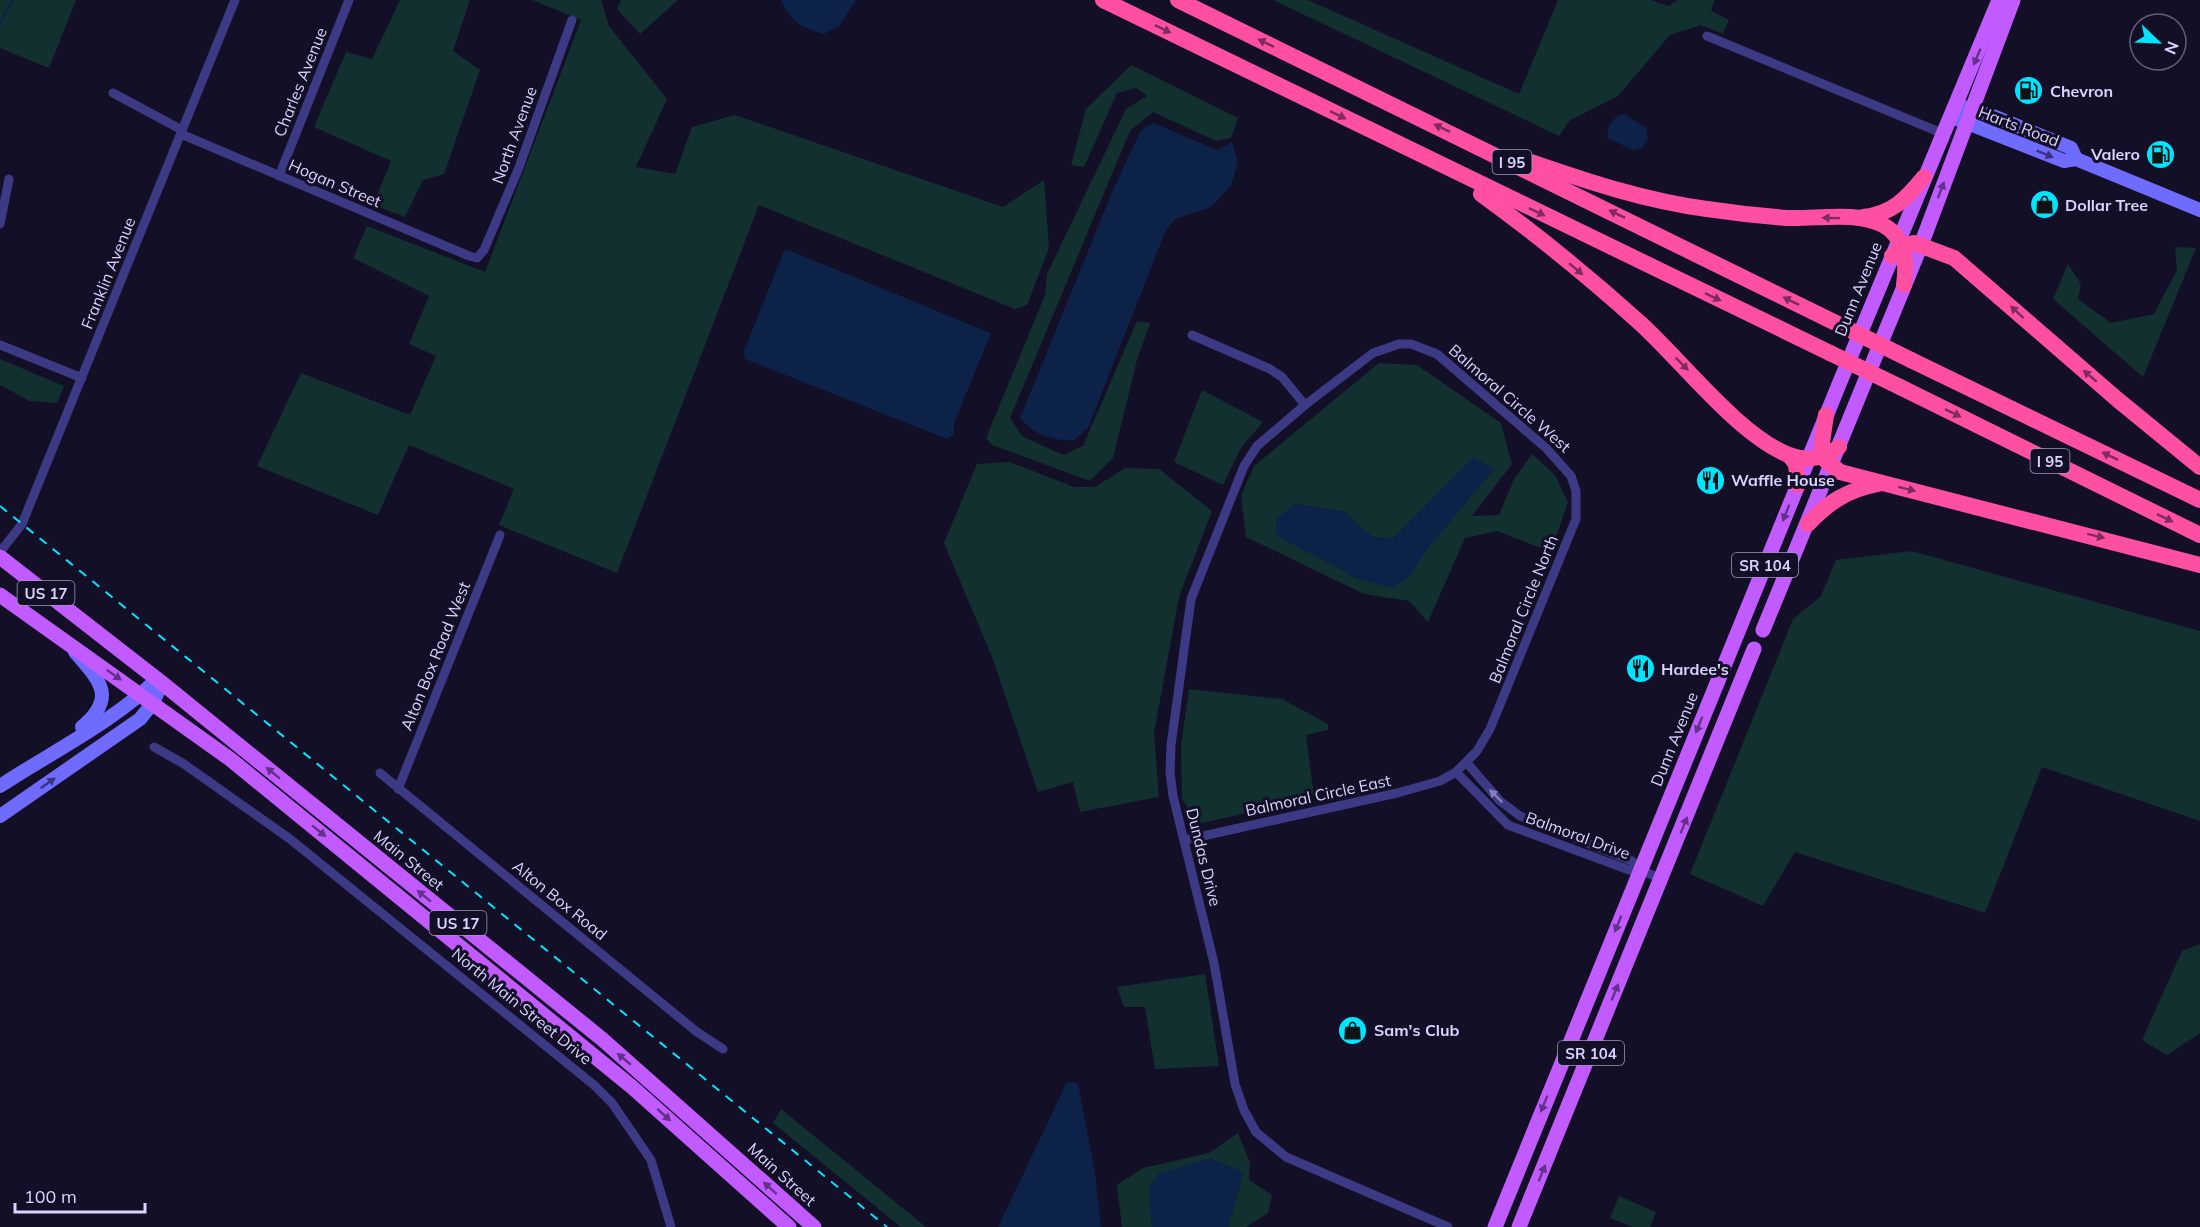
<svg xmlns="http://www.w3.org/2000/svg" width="2200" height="1227" viewBox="0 0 2200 1227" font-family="Mulish,sans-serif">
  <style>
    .green { fill: #12302f; fill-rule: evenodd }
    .water { fill: #0c2248 }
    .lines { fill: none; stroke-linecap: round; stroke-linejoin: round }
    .stream { stroke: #0c2248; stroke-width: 2 }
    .street { stroke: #3d3a85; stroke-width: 9 }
    .secondary { stroke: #6f6bff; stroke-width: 14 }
    .primary { stroke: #c25bff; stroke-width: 15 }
    .highway { stroke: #ff4fa3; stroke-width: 16 }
    .rail { stroke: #00e5ff; stroke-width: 2; stroke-dasharray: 9 8; stroke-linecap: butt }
    .highway-bridge { stroke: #ff4fa3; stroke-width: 16 }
    .oneway { fill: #7d2c5e }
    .oneway2 { fill: #623188 }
    .oneway3 { fill: #38347d }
    .oneway4 { fill: #837fbc }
    .labels { text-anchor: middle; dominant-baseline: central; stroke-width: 6; stroke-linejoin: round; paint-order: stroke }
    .shield { fill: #130f26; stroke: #9e99be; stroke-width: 1.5 }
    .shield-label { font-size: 15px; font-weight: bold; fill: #d9d4ff }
    .street-label { font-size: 16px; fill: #d9d4ff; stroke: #130f26 }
    .poi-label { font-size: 16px; font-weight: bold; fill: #d9d4ff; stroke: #130f26; text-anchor: start }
  </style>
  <rect width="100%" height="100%" fill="#130f26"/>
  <g class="green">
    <polygon points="0,0 76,0 49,68 0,48"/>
    <polygon points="400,0 470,0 453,51 480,70 444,174 423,180 405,217 373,205 391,161 314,127 346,52 372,59"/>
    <polygon points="532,0 601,0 609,26 667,99 636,167 675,174 692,127 735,115 1003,207 1044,180 1049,248 1027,305 1015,309 759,205 617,573 499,525 514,489 409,445 378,515 257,466 301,373 410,415 436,356 409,344 429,296 353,258 367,226 485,272 581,20"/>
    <polygon points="621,0 678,0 640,34 617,9"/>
    <polygon points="1273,0 1308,0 1519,94 1558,0 1651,0 1668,6 1678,0 1715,0 1711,11 1729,20 1723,34 1701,25 1670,35 1618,96 1569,121 1559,136"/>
    <polygon points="1131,65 1238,118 1231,138 1216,141 1153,112 1130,131 1010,418 1022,436 1063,455 1083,446 1137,321 1150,323 1137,360 1113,458 1090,481 992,445 986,438 1045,295 1047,274 1126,109 1147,96 1136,88 1117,93 1084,167 1071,165 1086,109"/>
    <polygon points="2175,247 2196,248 2143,377 2053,299 2068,264 2081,284 2078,299 2111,323 2154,314 2177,270"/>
    <polygon points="0,359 64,386 57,403 30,401 0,385"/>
    <path d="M1379,363L1417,365L1501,423L1512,464L1472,516L1499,515L1513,481L1532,454L1555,475L1568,502L1551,552L1497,531L1465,538L1428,622L1409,601L1364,594L1246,537L1241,495L1254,466ZM1473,458L1410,576L1358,579L1277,535L1276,520L1296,504L1344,512L1372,537L1393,539Z"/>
    <polygon points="1202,390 1263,422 1241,448 1223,485 1174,462"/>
    <polygon points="1010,462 1074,487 1095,487 1125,468 1159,469 1212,511 1179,597 1154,733 1159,797 1080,812 1073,782 1038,792 992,657 944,543 977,464"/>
    <polygon points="1912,551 2200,631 2200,821 2042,767 1985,913 1795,852 1763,906 1690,874 1793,619 1821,596 1836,560"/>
    <polygon points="1189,689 1282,699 1328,724 1328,730 1306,735 1314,797 1199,824 1182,799 1181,746"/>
    <polygon points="2200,944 2200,1033 2167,1055 2142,1040 2182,951"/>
    <polygon points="1205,974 1219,1066 1155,1069 1145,1007 1124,1007 1117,987"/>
    <polygon points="781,1109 926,1227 901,1227 773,1123"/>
    <polygon points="1238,1133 1250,1163 1249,1180 1272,1195 1268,1213 1246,1227 1228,1227 1243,1173 1149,1187 1152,1227 1122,1227 1117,1185 1143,1168 1209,1153"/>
    <polygon points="1619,1196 1656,1212 1650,1227 1633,1227 1610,1218"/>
  </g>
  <g class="water">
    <path d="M781,0H856L839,26L824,34C803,29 789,20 781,0Z"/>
    <polygon points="1624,114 1646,128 1648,139 1642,148 1633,150 1607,138 1609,125 1617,116"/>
    <path d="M1153,123L1217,150L1232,142L1238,162L1231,186L1211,207L1175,219L1165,232L1088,428L1073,441C1050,439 1035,436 1020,418L1113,190L1141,130Z"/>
    <polygon points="788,250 991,333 954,423 954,434 947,439 745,359 744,351 784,251"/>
    <polygon points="1473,457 1494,469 1425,552 1410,576 1393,588 1358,579 1276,535 1276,519 1296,504 1344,512 1372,537 1393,538"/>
    <polygon points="1067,1082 1078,1083 1095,1173 1101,1227 998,1227"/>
    <polygon points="1210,1158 1243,1172 1228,1227 1152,1227 1149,1187 1158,1174"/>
  </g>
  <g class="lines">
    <polyline class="stream" points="0,22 13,0"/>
    <g class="street">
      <polyline points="1707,36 1944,134"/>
      <polyline points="113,93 182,130"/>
      <polyline points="181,134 469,256 477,258 484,250 518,170 572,20"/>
      <polyline points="279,176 349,0"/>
      <polyline points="0,224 9,179"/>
      <polyline points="1192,335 1270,369 1282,377 1305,405"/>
      <polyline points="0,345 82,378"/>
      <polyline points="0,552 22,524 235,0"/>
      <polyline points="154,747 184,764 290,839 594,1085 612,1103 651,1160 671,1227"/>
      <polyline points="1467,763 1500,801 1520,816 1632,861 1640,870 1662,879"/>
      <polyline points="1456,772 1508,825 1629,870 1640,870"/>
      <polyline points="380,773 697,1032 723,1049"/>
      <polyline points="398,789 500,535"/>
      <polyline points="1185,840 1397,793 1440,781 1456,772 1477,751 1490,729 1576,519 1576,491 1571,476 1546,448 1437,354 1411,344 1399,344 1373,353 1305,405 1257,446 1244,466 1191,599 1171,745 1170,772 1173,796 1214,963 1235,1084 1244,1110 1256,1132 1286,1157 1448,1227"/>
    </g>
    <g class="secondary">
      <polyline points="1957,105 1993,116 2071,148 2076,159"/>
      <polyline points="1957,119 2064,161 2076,159 2200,210"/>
      <path d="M75,652C99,680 118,697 82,727"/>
      <path d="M0,786C50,753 115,721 157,679"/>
      <polyline points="0,816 140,719 153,703 162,683"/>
    </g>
    <g class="primary">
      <polyline points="0,557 162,683 602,1039 814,1227"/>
      <polyline points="0,595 230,759 632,1087 789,1227"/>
      <polyline points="1763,630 1921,245 2013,0"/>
      <polyline points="1495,1227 1842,377 1999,0"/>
      <polyline points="1519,1227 1754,649"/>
    </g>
    <g class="highway">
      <polyline points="1103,0 1830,353"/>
      <polyline points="1178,0 1844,327"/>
      <path d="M1531,162C1589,182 1646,201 1707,209C1734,213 1761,216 1788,218C1818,219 1856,211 1883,225C1906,237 1907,264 1904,285"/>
      <path d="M1481,194C1536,234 1589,277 1640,323C1681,360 1739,436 1789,455C1808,462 1823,458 1839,447"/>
      <path d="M1863,217C1892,214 1906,199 1924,177"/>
      <polyline points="1892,256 1903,246 1914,243 1954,258 2118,400 2200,467"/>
      <polyline points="1911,360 2200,500"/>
      <polyline points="1900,387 2200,535"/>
      <polyline points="1826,415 1822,442 1823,458 1840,472 2200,565"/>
      <polyline points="1789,455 1796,464 1798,485"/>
      <path d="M1808,524C1829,502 1847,490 1878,484"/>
    </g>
    <polyline class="rail" points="0,506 887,1227"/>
    <g class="highway-bridge">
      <polyline points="1844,327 1911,360"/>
      <polyline points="1830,353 1900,387"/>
    </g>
  </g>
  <defs><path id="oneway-solid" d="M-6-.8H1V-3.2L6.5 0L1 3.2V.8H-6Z" transform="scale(1.5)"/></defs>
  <g class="oneway">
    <use href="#oneway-solid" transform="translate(1163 29) rotate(26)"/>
    <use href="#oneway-solid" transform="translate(1266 43) rotate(-154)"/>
    <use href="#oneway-solid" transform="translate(1338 115) rotate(26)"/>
    <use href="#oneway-solid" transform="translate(1442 128) rotate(-154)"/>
    <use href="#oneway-solid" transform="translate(1537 212) rotate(26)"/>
    <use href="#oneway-solid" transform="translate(1617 214) rotate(-154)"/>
    <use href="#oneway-solid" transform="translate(1831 218) rotate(-179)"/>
    <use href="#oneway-solid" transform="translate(1576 269) rotate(40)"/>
    <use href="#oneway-solid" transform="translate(1713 297) rotate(26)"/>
    <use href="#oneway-solid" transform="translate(1791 301) rotate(-154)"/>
    <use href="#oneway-solid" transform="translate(2017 312) rotate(-137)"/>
    <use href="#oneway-solid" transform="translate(1682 364) rotate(45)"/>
    <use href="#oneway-solid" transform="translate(2090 376) rotate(-139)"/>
    <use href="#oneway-solid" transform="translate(1953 413) rotate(26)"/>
    <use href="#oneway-solid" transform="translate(2110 456) rotate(-154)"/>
    <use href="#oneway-solid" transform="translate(1907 489) rotate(14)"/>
    <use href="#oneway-solid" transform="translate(2165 518) rotate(26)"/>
    <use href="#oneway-solid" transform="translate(2096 536) rotate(14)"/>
  </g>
  <g class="oneway2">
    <use href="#oneway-solid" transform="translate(1977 57) rotate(113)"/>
    <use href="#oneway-solid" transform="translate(1941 190) rotate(-69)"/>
    <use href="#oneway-solid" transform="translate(1786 513) rotate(112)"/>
    <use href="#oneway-solid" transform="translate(114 675) rotate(35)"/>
    <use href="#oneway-solid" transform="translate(1699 725) rotate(112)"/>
    <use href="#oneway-solid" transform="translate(273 773) rotate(-141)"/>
    <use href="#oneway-solid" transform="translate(1684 825) rotate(-68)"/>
    <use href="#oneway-solid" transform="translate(319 831) rotate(39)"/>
    <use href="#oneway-solid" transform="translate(424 896) rotate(-141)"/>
    <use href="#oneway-solid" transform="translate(1618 924) rotate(112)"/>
    <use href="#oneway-solid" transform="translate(1615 992) rotate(-68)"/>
    <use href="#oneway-solid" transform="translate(624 1059) rotate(-140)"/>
    <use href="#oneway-solid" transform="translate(1544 1104) rotate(112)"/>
    <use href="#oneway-solid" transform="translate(664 1115) rotate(42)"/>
    <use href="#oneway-solid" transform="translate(1542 1173) rotate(-68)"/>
    <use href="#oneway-solid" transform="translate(770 1188) rotate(-138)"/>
  </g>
  <g class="oneway3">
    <use href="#oneway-solid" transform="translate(2045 154) rotate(22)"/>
    <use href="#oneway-solid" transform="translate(48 783) rotate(-35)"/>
  </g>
  <use class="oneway4" href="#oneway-solid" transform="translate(1496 796) rotate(-135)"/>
  <defs>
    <symbol id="fuel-disc" viewBox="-11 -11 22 22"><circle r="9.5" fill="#00e5ff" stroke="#130f26"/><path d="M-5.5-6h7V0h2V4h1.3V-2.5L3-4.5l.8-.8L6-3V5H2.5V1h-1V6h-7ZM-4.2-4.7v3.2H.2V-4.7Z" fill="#111"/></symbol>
    <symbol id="shop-disc" viewBox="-11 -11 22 22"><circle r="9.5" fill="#00e5ff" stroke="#130f26"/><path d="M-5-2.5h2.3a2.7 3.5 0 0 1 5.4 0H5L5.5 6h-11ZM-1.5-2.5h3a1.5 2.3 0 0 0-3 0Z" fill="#111"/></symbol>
    <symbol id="restaurant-disc" viewBox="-11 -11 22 22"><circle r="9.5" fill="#00e5ff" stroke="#130f26"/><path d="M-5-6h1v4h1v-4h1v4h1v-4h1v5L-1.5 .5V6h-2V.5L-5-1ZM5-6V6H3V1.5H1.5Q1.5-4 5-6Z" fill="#111"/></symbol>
  </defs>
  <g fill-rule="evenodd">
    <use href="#fuel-disc" x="2012" y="74" width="33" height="33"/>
    <use href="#fuel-disc" x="2144" y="138" width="33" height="33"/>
    <use href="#shop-disc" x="2028" y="188" width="33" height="33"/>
    <use href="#restaurant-disc" x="1694" y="464" width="33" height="33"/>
    <use href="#restaurant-disc" x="1624" y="652" width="33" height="33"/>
    <use href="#shop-disc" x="1336" y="1014" width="33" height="33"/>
  </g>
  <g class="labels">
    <g class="shield">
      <rect x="1492.5" y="150" width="39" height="24" rx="4.5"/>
      <rect x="2030.5" y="449" width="39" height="24" rx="4.5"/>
      <rect x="1732" y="553" width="66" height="24" rx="4.5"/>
      <rect x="17.5" y="581" width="57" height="24" rx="4.5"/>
      <rect x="429.5" y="911" width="57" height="24" rx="4.5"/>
      <rect x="1558" y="1041" width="66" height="24" rx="4.5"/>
    </g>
    <g class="shield-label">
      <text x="1512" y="162">I 95</text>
      <text x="2050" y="461">I 95</text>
      <text x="1765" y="565">SR 104</text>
      <text x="46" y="593">US 17</text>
      <text x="458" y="923">US 17</text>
      <text x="1591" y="1053">SR 104</text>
    </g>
    <g class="street-label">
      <text transform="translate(300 82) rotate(-68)">Charles Avenue</text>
      <text transform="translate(2019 126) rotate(21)">Harts Road</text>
      <text transform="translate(514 135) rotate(-70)">North Avenue</text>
      <text transform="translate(335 183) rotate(23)">Hogan Street</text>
      <text transform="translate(108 273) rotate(-68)">Franklin Avenue</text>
      <text transform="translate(1858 289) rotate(-68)">Dunn Avenue</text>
      <text transform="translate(1510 398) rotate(41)">Balmoral Circle West</text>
      <text transform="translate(1523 609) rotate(-68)">Balmoral Circle North</text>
      <text transform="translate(435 656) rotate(-68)">Alton Box Road West</text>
      <text transform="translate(1674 739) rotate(-68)">Dunn Avenue</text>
      <text transform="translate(1318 795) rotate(-12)">Balmoral Circle East</text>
      <text transform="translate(1578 835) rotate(20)">Balmoral Drive</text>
      <text transform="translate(1204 857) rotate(76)">Dundas Drive</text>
      <text transform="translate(409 860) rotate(39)">Main Street</text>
      <text transform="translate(560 900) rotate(39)">Alton Box Road</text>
      <text transform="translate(522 1006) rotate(39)">North Main Street Drive</text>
      <text transform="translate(782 1174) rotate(42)">Main Street</text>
    </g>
    <g class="poi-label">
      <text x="2050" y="91">Chevron</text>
      <text x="2140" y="154" text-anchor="end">Valero</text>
      <text x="2065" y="205">Dollar Tree</text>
      <text x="1731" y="480">Waffle House</text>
      <text x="1661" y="669">Hardee's</text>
      <text x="1374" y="1030">Sam's Club</text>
    </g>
  </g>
  <g transform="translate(2158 42) rotate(113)"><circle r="28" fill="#130f26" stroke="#625e7d" stroke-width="1.5"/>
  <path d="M0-4.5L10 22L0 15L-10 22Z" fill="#00e5ff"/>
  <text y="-9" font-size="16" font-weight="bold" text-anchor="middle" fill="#d9d4ff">N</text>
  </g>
  <path d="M15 1203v9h130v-9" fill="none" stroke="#d9d4ff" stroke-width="3"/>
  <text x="24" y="1203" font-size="18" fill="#d9d4ff" stroke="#130f26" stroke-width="4.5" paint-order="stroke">100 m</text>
</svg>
